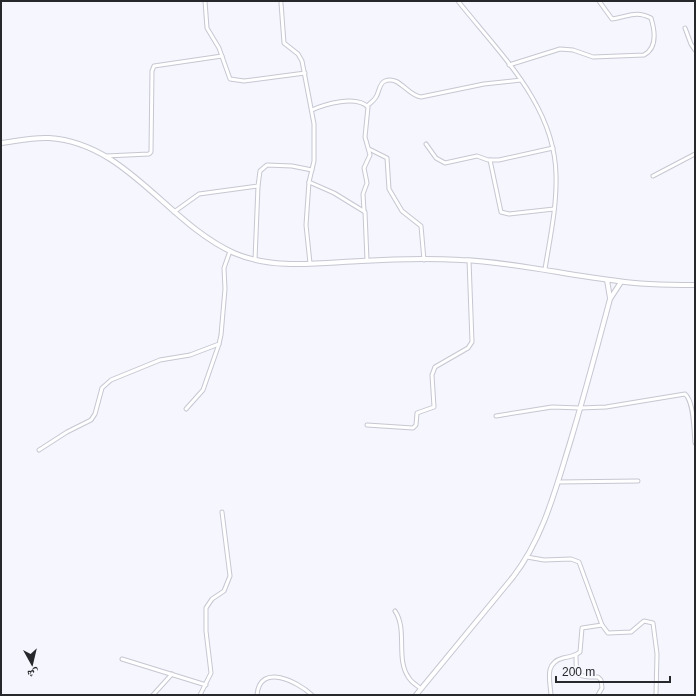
<svg xmlns="http://www.w3.org/2000/svg" width="696" height="696" viewBox="0 0 696 696" font-family="Arial,'Noto Naskh Arabic',sans-serif">
  <style>
    .lines { fill: none; stroke-linecap: round; stroke-linejoin: round }
    .minor-casing { stroke: #c6c7d1; stroke-width: 5 }
    .tertiary-casing { stroke: #c6c7d1; stroke-width: 6 }
    .minor { stroke: #fff; stroke-width: 3 }
    .tertiary { stroke: #fff; stroke-width: 4 }
  </style>
  <rect width="100%" height="100%" fill="#f5f6fe"/>
  <g class="lines">
    <defs>
      <g id="minor">
        <polyline points="205,1 207,28 219,48 230,79 244,81 305,73"/>
        <path d="M458,1C499,53 555,105 556,175C557,206 550,238 545,269"/>
        <polyline points="281,3 284,43 298,54 302,61 314,124 314,161 309,182 306,225 310,263"/>
        <polyline points="685,28 691,44 695,50"/>
        <path d="M509,65L560,49L573,50L593,57L644,55C657,48 655,31 651,18C635,10 628,17 612,19L599,1"/>
        <path d="M367,106C370,103 374,101 376,97C379,93 379,83 385,81C399,75 408,96 421,97L484,84L521,80"/>
        <path d="M312,110C325,104 356,95 368,107L365,137L370,155L364,168L367,183L363,194L364,211"/>
        <polyline points="426,144 436,158 445,163 477,156 488,160 499,160 553,148"/>
        <polyline points="369,149 387,158 389,189 402,211 421,226 424,260"/>
        <polyline points="106,156 149,154 151,152 152,71 154,66 222,56"/>
        <polyline points="490,160 501,212 509,214 554,209"/>
        <polyline points="653,176 695,154"/>
        <polyline points="309,182 334,193 365,212 367,260"/>
        <polyline points="174,212 199,194 258,186 260,171 267,165 292,166 312,170"/>
        <polyline points="255,260 258,186"/>
        <polyline points="186,409 203,390 219,344"/>
        <path d="M496,416L552,407L580,408L606,407L685,394C694,401 694,431 695,443"/>
        <polyline points="367,425 413,428 416,425 417,413 434,407 432,375 435,367 468,348 472,342 469,260"/>
        <polyline points="39,450 67,432 91,420 95,414 102,388 111,380 160,360 190,355 219,344 221,335 225,289 224,268 230,251"/>
        <polyline points="558,482 638,481"/>
        <polyline points="527,557 544,560 571,559 579,562 602,625 608,633 631,632 644,621 653,623 657,654 656,695"/>
        <path d="M395,611C408,630 395,659 409,678C412,683 417,685 421,689"/>
        <path d="M576,655C576,676 576,677 598,677L601,680L602,688L598,695"/>
        <polyline points="122,659 206,685"/>
        <polyline points="153,695 172,674"/>
        <polyline points="200,695 211,673 206,631 206,608 212,599 224,591 230,576 222,512"/>
        <path d="M257,695C260,662 298,682 312,695"/>
        <path d="M551,695C550,680 544,663 563,658C569,657 575,656 580,652L582,628L602,625"/>
      </g>
      <g id="tertiary">
        <path d="M1,143C17,141 33,137 49,138C127,143 167,223 234,253C273,270 319,263 361,261C394,259 428,258 461,260C514,262 565,275 618,281C643,285 669,285 695,285"/>
        <polyline points="607,280 610,298"/>
        <path d="M416,695L513,577C543,538 555,491 569,446C584,397 597,348 610,299L621,282"/>
      </g>
    </defs>
    <use href="#minor" class="minor-casing"/>
    <use href="#tertiary" class="tertiary-casing"/>
    <use href="#minor" class="minor"/>
    <use href="#tertiary" class="tertiary"/>
  </g>
  <rect width="696" height="696" fill="none" stroke="#27282b" stroke-width="4"/>
  <g transform="translate(32 664) rotate(172)" stroke="#f5f6fe" stroke-width="3" paint-order="stroke">
  <path d="M0-3L7 15L0 10L-7 15Z" fill="#27282b"/>
  <text y="-6" font-size="11" font-weight="bold" text-anchor="middle" fill="#27282b">ش</text>
  </g>
  <path d="M556 676v6h114v-6" fill="none" stroke="#27282b" stroke-width="2"/>
  <text x="562" y="676" font-size="12" fill="#27282b" stroke="#f5f6fe" stroke-width="3" paint-order="stroke">200 m</text>
</svg>
